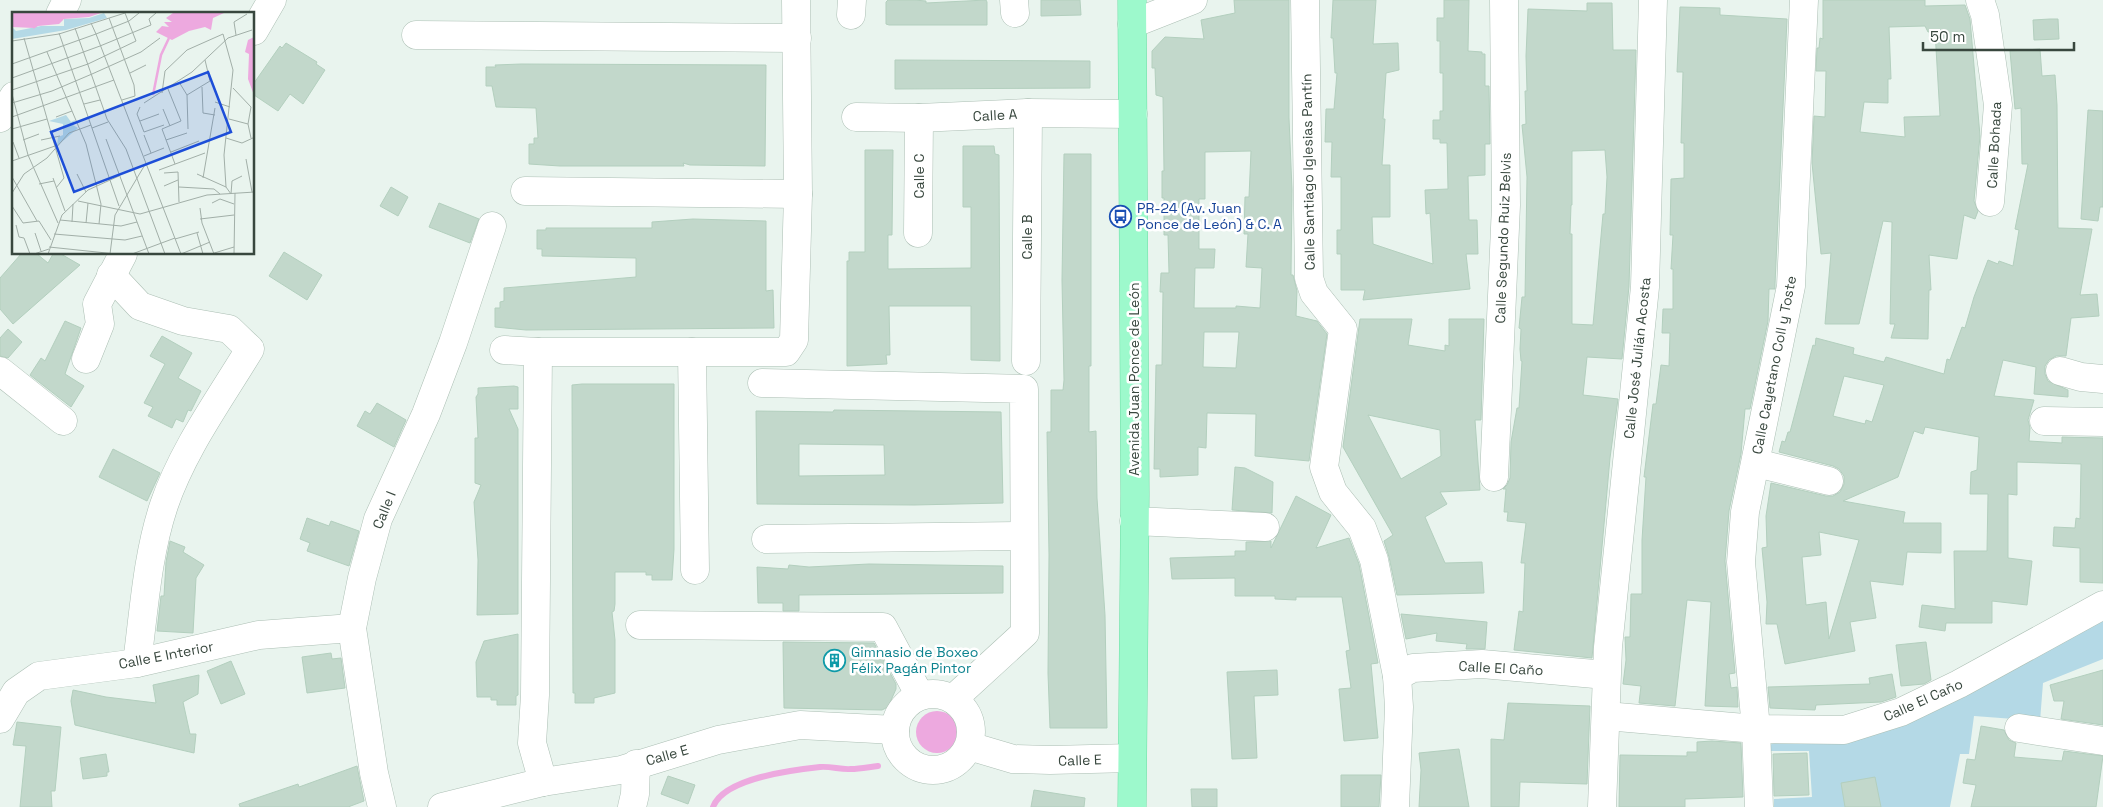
<svg xmlns="http://www.w3.org/2000/svg" width="2103" height="807" viewBox="0 0 2103 807" font-family="'Space Grotesk',sans-serif">
  <style>
    .green { fill: #b4d9e6 }
    .water { fill: #eda9df }
    .lines { fill: none; stroke-linecap: round; stroke-linejoin: round }
    .stream { stroke: #eda9df; stroke-width: 6 }
    .building { fill: #c2d8cb; stroke: #b3cfbe; fill-rule: evenodd }
    .minor-casing { stroke: #acbfb4; stroke-width: 29 }
    .major-casing { stroke: #6ddea5; stroke-width: 29 }
    .minor { stroke: #fff; stroke-width: 28 }
    .major { stroke: #9df9cc; stroke-width: 28 }
    .labels { text-anchor: middle; dominant-baseline: central; stroke-width: 5; stroke-linejoin: round; paint-order: stroke }
    .street-label { font-size: 14px; fill: #38473e; stroke: #fff }
    .transit-label { font-size: 14px; fill: #164399; stroke: #fff; text-anchor: start }
    .culture-label { font-size: 14px; fill: #0d838f; stroke: #fff; text-anchor: start }
    .inset-river { fill: none; stroke: #eda9df; stroke-width: 2.5 }
    .inset-road { fill: none; stroke: #a2afa8; stroke-width: 1 }
    .view { fill: #1d4ed8; fill-opacity: 0.15; stroke: #1d4ed8; stroke-width: 2.5 }
    .inset-edge { fill: none; stroke: #38473e; stroke-width: 2.5 }
  </style>
  <rect width="100%" height="100%" fill="#e9f4ee"/>
  <path class="green" d="M2103,621V659L2043,683L2040,721L1974,716L1969,754H1960L1950,807H1774V799L1812,797L1809,751H1771L1770,745C1781,738 1798,744 1811,744C1826,744 1842,742 1856,739C1946,718 2020,657 2103,621Z"/>
  <circle class="water" cx="937" cy="732" r="21"/>
  <g class="lines">
    <path class="stream" d="M713,807C724,778 792,770 820,767C831,766 841,770 851,769C860,769 869,767 878,766"/>
  </g>
  <g class="building">
    <polygon points="888,0 914,0 926,1 926,3 986,0 987,2 987,25 889,25 886,24 886,2"/>
    <polygon points="1041,0 1080,0 1081,15 1041,16"/>
    <path d="M1234,0H1289V118L1292,190L1291,275H1293L1297,291L1296,316L1317,321L1327,334L1309,461L1255,456L1256,414L1207,413L1206,448L1198,447V475L1160,477V469H1154L1156,365H1162L1163,292H1160L1161,273H1169L1168,235H1164V198H1162V171H1164L1163,97L1156,95L1155,68H1152V51L1165,37L1204,39L1201,20L1235,13ZM1251,151L1249,197H1245L1244,234H1248L1246,267L1262,268L1260,308L1236,306V308H1194L1195,268H1214L1215,249H1199V199H1205V152ZM1204,332H1239L1236,368L1203,367Z"/>
    <polygon points="1333,0 1376,0 1373,44 1398,43 1399,70 1386,73 1383,119 1385,119 1382,165 1390,165 1390,217 1372,217 1373,244 1433,264 1430,213 1426,214 1425,190 1448,189 1447,143 1440,143 1440,139 1433,139 1433,120 1440,120 1440,111 1443,111 1443,73 1440,73 1440,41 1437,41 1437,18 1444,18 1444,0 1469,0 1468,51 1482,52 1482,54 1485,54 1485,86 1489,86 1490,144 1485,144 1485,175 1468,176 1469,220 1477,220 1478,254 1466,254 1470,289 1363,300 1365,290 1341,290 1341,254 1337,254 1337,230 1341,230 1341,177 1331,177 1332,142 1325,142 1326,109 1334,109 1337,73 1335,73 1333,38 1331,38"/>
    <path d="M1823,0H1925V6L1965,5L1970,19L1980,136L1974,201L1978,211L1975,219L1964,215L1957,259L1929,255L1931,290H1929L1928,339L1891,338L1895,324H1890L1892,222L1883,221L1859,324H1825L1831,253L1821,254L1812,163L1814,116L1825,117L1826,71H1816L1817,48H1819L1820,38L1823,39ZM1925,26L1928,32L1935,31L1940,116L1904,117L1905,137L1860,132L1864,102L1888,103V79H1891L1889,27Z"/>
    <path d="M1587,3H1612L1613,50H1636L1629,286L1622,359L1587,357L1583,395L1618,399L1610,458L1592,658L1514,650L1519,611L1523,612L1525,563H1521L1526,523L1507,521L1508,512H1504L1506,489H1503L1507,485L1510,478L1511,442L1517,408H1519L1522,361H1521L1520,349L1521,329L1519,328L1522,297H1525L1527,177L1522,125L1526,124L1525,91H1527L1526,56L1528,9L1587,11ZM1605,150L1607,177L1605,214H1603L1593,325L1572,324V234H1570L1571,205H1572V151Z"/>
    <polygon points="1680,7 1720,8 1720,15 1787,19 1775,284 1775,289 1769,289 1768,321 1750,409 1745,409 1741,454 1729,511 1725,561 1735,673 1729,674 1731,688 1737,687 1738,707 1705,706 1711,602 1687,600 1675,706 1639,703 1641,686 1623,684 1626,660 1625,637 1630,637 1631,594 1642,594 1642,540 1646,477 1644,477 1653,404 1656,404 1661,365 1669,366 1670,333 1662,333 1663,309 1673,309 1673,269 1671,269 1673,235 1670,235 1671,179 1684,178 1684,143 1681,143 1683,72 1677,72"/>
    <polygon points="2050,19 2058,19 2059,39 2034,40 2033,20"/>
    <polygon points="286,43 317,62 316,64 325,70 303,104 290,94 278,111 254,95 254,83 280,46 282,48"/>
    <path d="M2040,49L2042,76L2055,75L2057,105L2058,228L2092,229L2080,295L2097,294L2099,316L2071,318L2066,356H2056L2049,360L2045,366V374L2048,381L2068,390V397L2034,394L2036,367L2003,360L1994,396L2034,400L2028,420L2030,428L2029,441L2062,443V437L2103,438V583L2080,582V548L2053,546L2054,527L2075,528L2076,518L2080,519L2081,464L2017,462V495L2008,494V558L2032,561L2027,605L1992,601V623H1946L1945,631L1919,627L1922,605L1955,609L1954,551H1987L1988,494H1970L1971,472L1977,470L1979,437L1925,427L1923,434L1914,431L1898,477L1843,501L1905,512L1903,523H1941V553L1907,552L1903,585L1870,581L1876,618L1850,622L1855,651L1785,664L1777,624H1766L1767,602L1762,548L1767,547L1766,516L1771,483L1826,496H1833L1840,492L1844,484V476L1839,469L1833,466L1779,452L1782,441L1785,442L1788,432H1790L1813,345L1815,346L1816,338L1854,348L1853,354L1884,362L1886,357L1944,374L1947,359L1950,360L1962,327L1965,328L1974,297L1988,260L1998,264L1999,261L2013,266L2019,230L2015,229L2028,164H2022L2021,108L2015,109L2010,51ZM1844,376L1884,385L1872,422L1866,420L1865,424L1833,416ZM1819,532L1859,540L1829,639L1826,602L1806,605L1802,557L1821,555Z"/>
    <polygon points="895,60 1090,61 1090,88 895,89"/>
    <polygon points="521,64 766,65 765,166 690,165 683,163 684,166 560,166 529,164 529,144 534,144 534,138 538,138 536,108 496,107 492,86 486,86 486,67 496,67 495,65"/>
    <polygon points="2088,110 2103,111 2103,207 2100,207 2098,221 2081,219"/>
    <polygon points="963,146 994,146 995,154 999,155 1000,361 971,360 971,306 889,306 890,355 886,355 887,364 847,366 847,261 849,261 849,252 865,252 865,150 893,150 892,235 888,235 888,269 971,268 971,207 963,207"/>
    <polygon points="1064,154 1091,154 1091,366 1089,366 1089,432 1096,431 1097,498 1105,615 1107,728 1050,728 1048,673 1049,555 1047,432 1051,432 1051,390 1063,390 1064,380 1062,280"/>
    <polygon points="391,187 408,197 398,216 380,206"/>
    <polygon points="439,203 479,219 470,243 429,227"/>
    <polygon points="693,219 766,221 766,291 773,290 774,328 526,330 495,327 495,308 500,308 500,302 504,301 504,288 636,277 636,258 542,256 542,249 537,249 537,230 546,230 546,228 652,228 652,222"/>
    <polygon points="284,252 322,275 307,300 269,276"/>
    <polygon points="21,254 37,254 48,263 53,254 61,254 80,265 13,324 0,309 0,278"/>
    <path d="M1360,319H1412L1408,345L1445,351V345L1449,346V319H1484L1481,420H1475L1480,490L1440,492L1447,504L1425,517L1445,563L1482,562L1484,593L1397,595L1389,557L1384,541L1393,535L1343,447ZM1368,415L1440,430L1441,456L1401,479Z"/>
    <polygon points="65,321 81,328 65,374 84,386 71,407 30,375 41,358 45,361"/>
    <polygon points="8,329 22,342 8,358 0,356 0,338"/>
    <polygon points="162,336 192,353 178,378 201,391 191,411 188,410 183,422 176,419 172,428 148,416 153,407 144,403 165,364 150,356"/>
    <polygon points="582,384 674,384 674,549 672,580 652,580 652,575 646,575 646,572 615,572 615,604 614,611 612,612 615,640 615,693 594,698 594,703 575,703 575,693 573,693 572,385"/>
    <polygon points="514,386 518,387 518,409 509,409 518,429 518,614 477,615 478,560 474,502 481,485 475,483 475,438 478,438 476,397 478,394 478,388"/>
    <polygon points="377,403 406,420 394,447 357,426 365,411 370,414"/>
    <path d="M834,410L1001,412L1003,503L914,505L757,504L756,411L833,412ZM799,444L884,445L885,475L799,476Z"/>
    <polygon points="113,449 160,473 147,501 99,477"/>
    <polygon points="1235,467 1245,468 1273,482 1272,513 1232,510"/>
    <polygon points="1296,496 1331,515 1316,548 1349,538 1359,564 1378,663 1371,664 1378,738 1344,741 1339,689 1351,688 1346,651 1350,650 1342,597 1296,597 1296,600 1275,599 1275,596 1235,596 1235,578 1172,579 1170,558 1235,556 1235,551 1246,551 1246,542 1271,541 1271,548"/>
    <polygon points="307,518 329,526 331,521 359,531 349,566 307,551 310,543 300,539"/>
    <polygon points="170,541 185,547 183,552 204,565 196,578 193,633 157,631 161,596 164,596 166,562"/>
    <polygon points="869,564 1003,566 1003,593 799,595 799,611 783,611 783,603 758,603 757,567 788,569 789,565 809,567"/>
    <polygon points="1401,614 1487,622 1485,649 1466,649 1467,644 1436,641 1437,633 1406,639"/>
    <polygon points="518,634 518,695 516,696 516,705 497,705 497,700 491,700 491,697 477,697 476,662 484,641"/>
    <polygon points="783,642 874,643 896,684 896,689 888,707 882,710 784,708"/>
    <polygon points="1926,642 1931,680 1924,684 1901,686 1896,645"/>
    <polygon points="331,653 332,659 341,658 345,688 307,693 302,657"/>
    <polygon points="231,661 245,694 221,704 207,671"/>
    <polygon points="1277,670 1278,695 1254,696 1257,758 1232,759 1227,672"/>
    <polygon points="2103,670 2103,725 2061,719 2064,701 2054,701 2050,685"/>
    <polygon points="1892,674 1896,697 1881,702 1816,705 1815,710 1770,708 1768,687 1870,684 1869,678"/>
    <polygon points="199,675 198,694 183,702 190,734 196,734 194,753 75,725 71,701 73,690 106,697 156,703 153,685"/>
    <polygon points="1508,703 1590,706 1587,784 1520,782 1519,807 1491,807 1491,739 1504,740"/>
    <polygon points="17,722 61,727 55,791 51,791 52,807 20,807 26,746 13,745"/>
    <polygon points="1981,726 2004,730 2009,740 2016,743 2014,757 2062,761 2064,751 2103,756 2096,807 1971,807 1976,785 1963,783 1967,759 1975,760"/>
    <polygon points="1712,741 1741,743 1743,797 1685,799 1685,807 1619,807 1620,755 1687,756 1687,752 1697,752 1697,742"/>
    <polygon points="1459,749 1469,807 1419,807 1421,770 1419,753"/>
    <polygon points="1807,753 1809,795 1774,796 1773,754"/>
    <polygon points="106,754 109,772 107,772 107,776 83,779 80,758"/>
    <polygon points="357,766 364,801 348,807 240,807 239,804 298,784 299,787"/>
    <polygon points="1341,775 1381,775 1379,807 1341,807"/>
    <polygon points="668,776 695,785 688,804 661,794"/>
    <polygon points="1875,777 1881,807 1845,807 1841,783"/>
    <polygon points="1191,789 1217,789 1217,807 1192,807"/>
    <polygon points="1034,790 1085,798 1084,807 1031,807"/>
  </g>
  <g class="lines">
    <defs>
      <g id="minor">
        <polyline points="1014,0 1015,13"/>
        <polyline points="1305,0 1309,278 1314,293 1343,329 1324,467 1333,492 1362,528 1374,560 1397,676 1399,707 1395,807"/>
        <polyline points="1980,0 1985,15 1998,105 1990,202"/>
        <polyline points="60,14 67,0"/>
        <polyline points="851,15 852,0"/>
        <polyline points="1132,24 1193,0"/>
        <polyline points="254,31 272,0"/>
        <polyline points="416,35 797,38"/>
        <polyline points="856,117 919,118 1028,113 1133,114"/>
        <polyline points="0,118 14,96"/>
        <polyline points="525,191 798,194"/>
        <polyline points="918,233 919,118"/>
        <path d="M111,275L140,306L183,321L229,329L250,349C220,399 183,449 164,505C147,556 144,610 137,663"/>
        <polyline points="504,350 538,352"/>
        <polyline points="692,352 695,570"/>
        <polyline points="86,359 100,324 97,304 123,254"/>
        <polyline points="1026,361 1028,113"/>
        <polyline points="0,371 63,421"/>
        <polyline points="2060,371 2081,377 2103,379"/>
        <polyline points="762,383 1024,389 1025,633 953,699"/>
        <polyline points="2044,421 2103,422"/>
        <polyline points="1756,463 1829,481"/>
        <polyline points="1494,477 1506,205 1504,0"/>
        <polyline points="1134,521 1265,527"/>
        <polyline points="766,539 1024,536"/>
        <polyline points="640,625 883,627 920,696"/>
        <polyline points="1397,676 1413,668 1482,664 1606,675"/>
        <circle cx="933" cy="732" r="38"/>
        <polyline points="1606,716 1756,729 1844,730 1901,712 1959,684 2103,605"/>
        <polyline points="0,719 16,692 39,676 137,663 259,635 352,628"/>
        <polyline points="2019,728 2103,741"/>
        <polyline points="969,746 1013,759 1050,760 1132,758"/>
        <polyline points="543,782 532,743 535,695 538,352 786,352 794,340 798,194 796,0"/>
        <polyline points="382,807 374,773 352,628 362,578 378,519 426,414 453,343 492,226"/>
        <polyline points="442,807 543,782 621,770 718,740 800,725 895,730"/>
        <polyline points="632,807 635,794 636,764"/>
        <polyline points="1602,807 1608,647 1645,287 1653,0"/>
        <polyline points="1759,807 1756,729 1741,562 1745,512 1791,286 1804,0"/>
      </g>
      <polyline id="major" points="1132,807 1135,494 1132,0"/>
    </defs>
    <use href="#minor" class="minor-casing"/>
    <use href="#major" class="major-casing"/>
    <use href="#minor" class="minor"/>
    <use href="#major" class="major"/>
  </g>
  <defs>
    <symbol id="bus-ring" viewBox="-11 -11 22 22"><circle r="9.5" fill="#fff" stroke="#1a4fb4" stroke-width="1.5"/><path d="M-5-6H5V4H4V6H2V4H-2V6H-4V4H-5ZM-3.5-4V0h7V-4ZM-3.5 1.2v1.5H-2V1.2ZM2 1.2v1.5H3.5V1.2Z" fill="#1a4fb4"/></symbol>
    <symbol id="building-ring" viewBox="-11 -11 22 22"><circle r="9.5" fill="#fff" stroke="#0f9aa8" stroke-width="1.5"/><path d="M-4-6H4V6H1V3H-1V6H-4ZM-2.5-4.3h1.7v1.8h-1.7ZM.8-4.3h1.7v1.8H.8ZM-2.5-1h1.7V.8h-1.7ZM.8-1h1.7V.8H.8Z" fill="#0f9aa8"/></symbol>
  </defs>
  <g fill-rule="evenodd">
    <use href="#bus-ring" x="1108" y="204" width="25" height="25"/>
    <use href="#building-ring" x="822" y="648" width="25" height="25"/>
  </g>
  <g class="labels">
    <g class="street-label">
      <text transform="translate(995 115) rotate(-3)">Calle A</text>
      <text transform="translate(1994 145) rotate(-87)">Calle Bohada</text>
      <text transform="translate(1308 172) rotate(-91)">Calle Santiago Iglesias Pantín</text>
      <text transform="translate(919 176) rotate(-90)">Calle C</text>
      <text transform="translate(1027 237) rotate(-90)">Calle B</text>
      <text transform="translate(1503 238) rotate(-88)">Calle Segundo Ruiz Belvis</text>
      <text transform="translate(1637 358) rotate(-84)">Calle José Julián Acosta</text>
      <text transform="translate(1774 365) rotate(-79)">Calle Cayetano Coll y Toste</text>
      <text transform="translate(1134 379) rotate(-90)">Avenida Juan Ponce de León</text>
      <text transform="translate(384 510) rotate(-68)">Calle I</text>
      <text transform="translate(166 655) rotate(-11)">Calle E Interior</text>
      <text transform="translate(1501 668) rotate(3)">Calle El Caño</text>
      <text transform="translate(1923 700) rotate(-24)">Calle El Caño</text>
      <text transform="translate(667 755) rotate(-16)">Calle E</text>
      <text transform="translate(1080 760) rotate(-2)">Calle E</text>
    </g>
    <g class="transit-label">
      <text x="1137" y="208">PR-24 (Av. Juan<tspan x="1137" dy="16">Ponce de León) &amp; C. A</tspan></text>
    </g>
    <g class="culture-label">
      <text x="851" y="652">Gimnasio de Boxeo<tspan x="851" dy="16">Félix Pagán Pintor</tspan></text>
    </g>
  </g>
  <g transform="translate(12 12)">
    <rect width="242" height="242" fill="#e9f4ee"/>
    <path d="M92,1L95,6L54,18L0,27V15L4,19L29,14H52V7L77,6ZM54,103L59,110L63,108L61,113L66,116L45,134L46,125L51,123V112L37,109Z" fill="#b4d9e6"/>
    <path d="M0,1H89L77,5L52,7L47,12L26,14L20,18L22,16L0,15ZM161,1H212L201,6L199,18L193,15L177,19L160,28L144,20L150,14L157,15L152,10H160L154,6ZM242,25V83L236,67L237,42L233,40L236,28Z" fill="#eda9df"/>
    <path class="inset-river" d="M141,83L149,43L157,26"/>
    <path class="inset-road" d="M97,6L122,73L123,84L110,88M79,11L84,22L117,9L127,1M63,16L95,107L114,137L153,242M47,21L107,194M224,23L222,10L235,2M12,26L52,166L44,176M0,29L47,22L113,1M88,34L139,13L137,7L144,1M35,40L74,132L89,192L87,212M0,52L84,22L169,242M118,61L134,53M0,66L88,34M167,70L175,83L176,117M190,75L191,101L203,103M221,76L239,95L236,112L239,126M156,77L169,109L150,117L163,152M0,78L76,52L124,29L113,1M150,81L153,59L175,38L211,22L221,58L212,143L214,175L219,182M0,82L16,143L46,211M175,83L198,69L193,48M203,90L218,95M0,91L40,79L80,62L129,40L148,26M132,91L180,60L216,26L240,18M72,92L88,88M128,95L125,102L132,120L152,113M151,97L158,114M0,105L102,68M44,105L60,99M217,107L236,112M128,109L147,102M80,116L96,110M0,117L35,107M132,123L139,141M214,126L230,131L243,125M94,127L137,242M11,128L27,122M29,128L48,124M154,128L175,121M1,130L7,146M159,140L187,129M132,144L152,136M234,147L240,180M0,149L43,134M147,158L193,141M152,161L166,160L167,190M65,162L74,180M185,162L214,175M0,165L25,209M41,166L53,199M191,166L203,96M27,172L42,169M152,174L166,168M167,175L202,177L208,182M0,181L12,162L35,146L57,121L79,113M219,182L220,169L230,164M66,189L128,202L195,183L243,180M200,191L208,187L222,192M0,194L11,211M188,196L190,211L202,242M188,207L222,203M48,208L109,214L125,210M60,210L61,192M11,211L27,209L39,228M74,211L76,191M4,213L7,225L12,226L18,242M23,221L29,239M185,221L191,242M42,222L113,228L130,224M163,227L187,220M37,235L104,242M22,242L37,237M36,242L50,203L76,178L107,164M98,242L103,203L134,151M120,242L163,226M169,242L198,230M199,242L222,235M222,242L223,181"/>
    <path class="view" d="M196,60L219,120L62,180L39,120Z"/>
    <rect width="242" height="242" class="inset-edge"/>
  </g>
  <path d="M1923 42v8h151v-8" fill="none" stroke="#38473e" stroke-width="2.5"/>
  <text x="1930" y="42" font-size="15" fill="#38473e" stroke="#ffffff" stroke-width="4" paint-order="stroke">50 m</text>
</svg>
